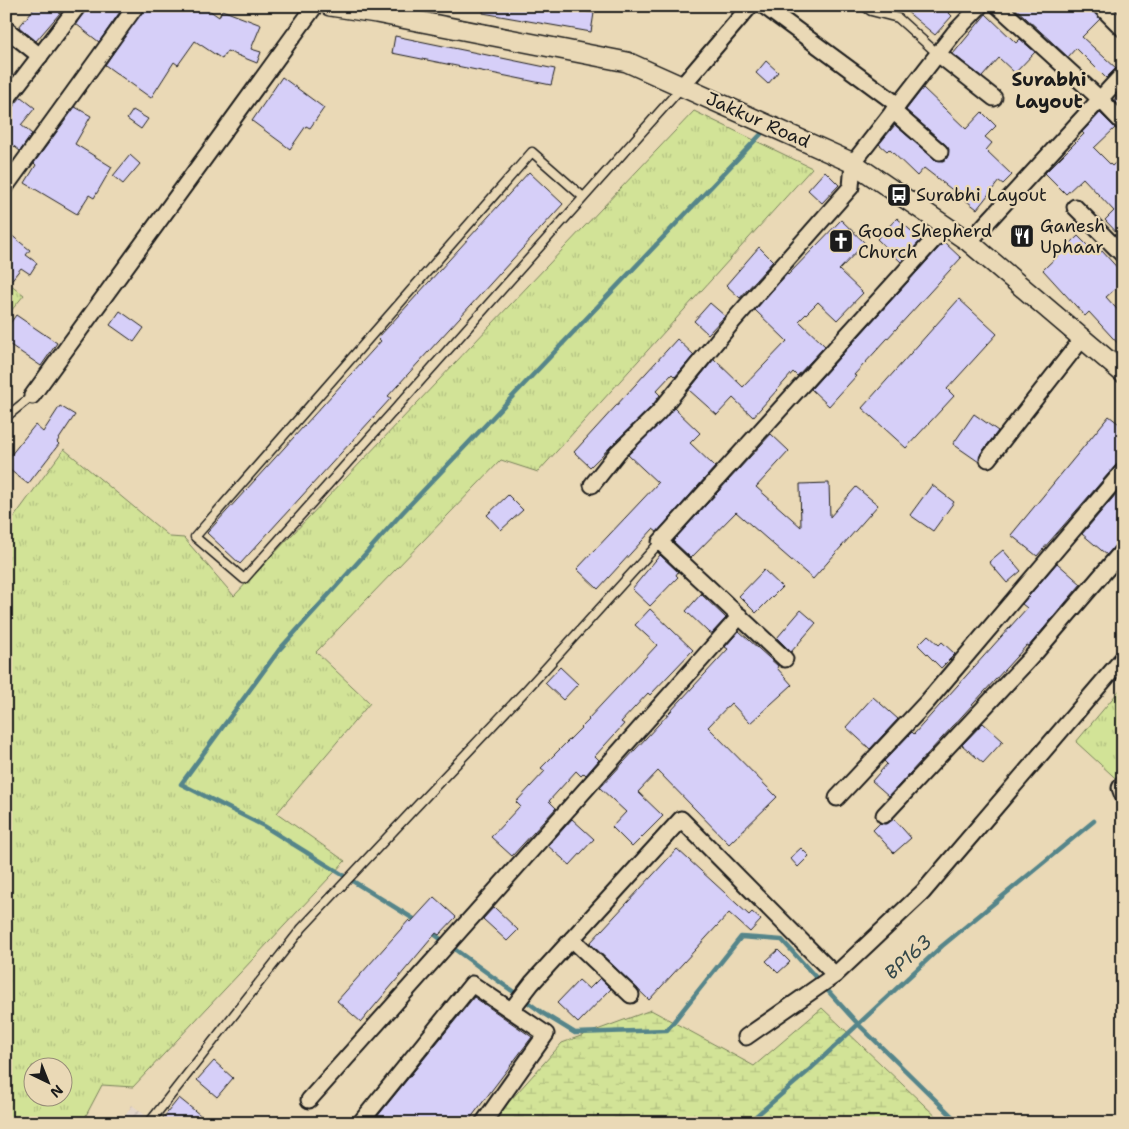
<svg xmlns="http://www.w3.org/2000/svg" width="1129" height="1129" viewBox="0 0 1129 1129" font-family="'Shantell Sans',sans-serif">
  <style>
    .industrial { fill: url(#industrial-furrows) }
    .grass { fill: url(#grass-tufts); stroke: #77805a; fill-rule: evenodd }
    .wetland { fill: url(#wetland-marsh); stroke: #77805a }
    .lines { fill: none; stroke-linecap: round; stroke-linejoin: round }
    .stream { stroke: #54858a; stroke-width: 4.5 }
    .building { fill: #d6cff8; stroke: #1c1c1c }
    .service-casing { stroke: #1c1c1c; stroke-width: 11 }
    .minor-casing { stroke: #1c1c1c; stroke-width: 19 }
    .tertiary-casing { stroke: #1c1c1c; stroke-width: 22 }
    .service { stroke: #ead9b6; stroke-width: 8 }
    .minor { stroke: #ead9b6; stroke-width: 15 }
    .tertiary { stroke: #ead9b6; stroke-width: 19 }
    .labels { text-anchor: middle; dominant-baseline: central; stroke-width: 4.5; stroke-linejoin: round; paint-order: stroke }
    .street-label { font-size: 18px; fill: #1c1c1c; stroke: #ead9b6 }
    .poi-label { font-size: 18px; fill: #1c1c1c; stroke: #ead9b6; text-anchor: start }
    .neighbourhood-label { font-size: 19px; font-weight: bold; fill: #1c1c1c; stroke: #ead9b6 }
    .water-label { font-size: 19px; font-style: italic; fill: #34484a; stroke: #ead9b6 }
  </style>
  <defs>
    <pattern id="industrial-furrows" width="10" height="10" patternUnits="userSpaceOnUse" patternTransform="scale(1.25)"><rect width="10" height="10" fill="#e4d6ca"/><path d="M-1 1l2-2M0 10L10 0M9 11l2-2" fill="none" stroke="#c3b7ad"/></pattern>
    <pattern id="grass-tufts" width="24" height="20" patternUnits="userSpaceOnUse" patternTransform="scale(1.25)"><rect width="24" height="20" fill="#d2e397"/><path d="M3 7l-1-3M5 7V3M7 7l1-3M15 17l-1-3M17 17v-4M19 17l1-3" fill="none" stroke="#b4c282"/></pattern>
    <pattern id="wetland-marsh" width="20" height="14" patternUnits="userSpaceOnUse" patternTransform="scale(1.25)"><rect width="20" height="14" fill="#d2e397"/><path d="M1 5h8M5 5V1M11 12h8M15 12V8" fill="none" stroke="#b4c282"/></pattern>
  </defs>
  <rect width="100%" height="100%" fill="#ead9b6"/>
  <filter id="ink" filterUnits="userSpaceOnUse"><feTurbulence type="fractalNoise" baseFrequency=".02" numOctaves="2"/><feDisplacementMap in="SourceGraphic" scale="10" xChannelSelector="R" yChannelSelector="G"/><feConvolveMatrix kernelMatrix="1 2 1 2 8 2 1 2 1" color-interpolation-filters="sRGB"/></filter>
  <g filter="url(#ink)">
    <polygon class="industrial" points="132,1105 155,1123 121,1123"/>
    <g class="grass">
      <path d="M694,111L812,168L538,472L501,460L316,652L370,703L277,813L345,861L133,1087L102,1085L82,1123H6V528L64,449L170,537L184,538L234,596ZM32,1066H62V1096H32Z"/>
      <polygon points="6,281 24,295 6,317"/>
      <polygon points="1123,686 1123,785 1076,742"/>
    </g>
    <polygon class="wetland" points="822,1008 943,1123 490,1123 562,1043 651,1010 754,1066"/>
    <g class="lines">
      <g class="stream">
        <polyline points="417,921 264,826 181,784 279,650 403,512 763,132"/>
        <polyline points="431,932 544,1014 575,1033 667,1030 741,937 782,940 858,1024 959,1123"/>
        <polyline points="748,1123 805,1074 942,946 1094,821"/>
      </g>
    </g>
    <g class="building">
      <polygon points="36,6 66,6 36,41 19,27"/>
      <polygon points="87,6 124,6 99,42 76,24"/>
      <polygon points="145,6 203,6 219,17 222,10 261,25 251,49 261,52 257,63 227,51 222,59 195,41 178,65 174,62 151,98 105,65"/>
      <polygon points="484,6 555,6 594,13 591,32 483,13"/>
      <polygon points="900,6 942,6 952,16 935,35"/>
      <polygon points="1013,6 1091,6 1100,19 1082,37 1116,68 1106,78 1076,48 1068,57"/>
      <polygon points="986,14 1016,43 1020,39 1035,52 1015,73 999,58 982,77 953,54"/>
      <polygon points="395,36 555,69 551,85 392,53"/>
      <polygon points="766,61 778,72 768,84 756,73"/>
      <polygon points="282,77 324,108 310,128 306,126 290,149 252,121"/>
      <polygon points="923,88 966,129 982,112 996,126 985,137 992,143 986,150 1012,175 1003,184 999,181 977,209 924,168 917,176 889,149 887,151 879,144 895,125 934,159 943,161 947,158 949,149 946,145 906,110"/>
      <polygon points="1123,88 1123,109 1114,100"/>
      <polygon points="21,97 35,108 21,125 32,134 20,151 6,140 6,115"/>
      <polygon points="75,107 91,116 75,144 112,167 94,198 89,195 77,214 25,183 36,165 34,163"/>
      <polygon points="133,110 148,119 141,129 127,119"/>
      <polygon points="1100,113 1115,128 1094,148 1112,166 1123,156 1123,239 1105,220 1114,211 1083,178 1066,194 1045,173 1084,134 1082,132"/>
      <polygon points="130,155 140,164 123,184 113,176"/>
      <polygon points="825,171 839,185 822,203 808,190"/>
      <polygon points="529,172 563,204 388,396 391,398 240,564 207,533 381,341 378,338"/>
      <polygon points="897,218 921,240 901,262 877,239"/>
      <polygon points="841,220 865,243 839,270 863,293 837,320 818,302 799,321 825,346 797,376 793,372 753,417 733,398 717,415 689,390 714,359 743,387 787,341 755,310 787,274 788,275"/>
      <polygon points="6,231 30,250 26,255 37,263 30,274 21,268 6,287"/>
      <polygon points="1078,236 1097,255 1102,251 1123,274 1123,282 1106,297 1123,316 1123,349 1089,312 1085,316 1043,270"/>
      <polygon points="944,242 961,258 854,375 856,376 829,406 811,389"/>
      <polygon points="759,247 773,261 740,298 726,285"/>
      <polygon points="959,299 997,334 947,389 954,396 906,448 862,408"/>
      <polygon points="710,303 725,316 708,334 694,321"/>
      <polygon points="120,311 144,328 134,342 110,325"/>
      <polygon points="16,315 57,343 41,366 6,342 6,329"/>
      <polygon points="677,339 694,355 675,377 672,374 656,391 660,395 651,407 590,467 574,452"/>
      <polygon points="60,406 75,415 57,442 59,444 28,484 6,467 6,461 35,425 43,432"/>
      <polygon points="674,408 700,433 690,443 715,467 657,532 653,529 598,589 577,569 658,483 628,455"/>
      <polygon points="974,414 998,431 981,453 979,462 953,444"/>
      <polygon points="1109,416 1123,427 1123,462 1116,465 1037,556 1011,535"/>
      <polygon points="771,434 789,451 756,487 801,527 800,484 829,483 830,517 856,487 878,505 813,579 736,512 691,558 673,541"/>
      <polygon points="932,485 954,502 933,531 910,515"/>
      <polygon points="1123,486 1123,541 1116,544 1107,555 1082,534"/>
      <polygon points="508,495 523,510 501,530 487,515"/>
      <polygon points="1003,550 1021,571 1007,583 989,562"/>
      <polygon points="660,555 678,572 676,575 678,577 650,606 632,589"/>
      <polygon points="1057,563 1081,584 1029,646 1027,645 889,796 872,781 887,764 884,761 912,732 914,734 1027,608 1022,604"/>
      <polygon points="764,570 782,587 756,613 739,596"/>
      <polygon points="701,594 726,618 712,633 709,633 686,611"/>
      <polygon points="650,609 693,650 650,695 648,693 621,722 624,724 595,756 599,760 586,775 584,773 581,776 576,771 549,801 556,808 512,856 491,837 520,806 516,802 545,771 541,768 589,720 588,719 657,645 635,625"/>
      <polygon points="801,610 816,623 791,652 777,638"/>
      <polygon points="739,631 778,666 777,668 792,685 750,723 731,703 708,727 777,797 729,844 658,771 638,792 663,816 632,847 612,827 626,812 600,788 728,649 725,647"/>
      <polygon points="928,635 939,645 942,642 955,654 941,668 918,645"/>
      <polygon points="560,667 578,684 563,700 545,683"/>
      <polygon points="873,697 898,719 870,749 846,727"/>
      <polygon points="983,723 1003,741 983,763 962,745"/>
      <polygon points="572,819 594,839 570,865 548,846"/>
      <polygon points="894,819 911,838 894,853 873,830 880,823 887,824"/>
      <polygon points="801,848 809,856 798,867 790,858"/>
      <polygon points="677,849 749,915 752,912 761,920 750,932 729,913 649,1000 590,943"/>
      <polygon points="434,897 456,917 439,935 436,933 361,1022 337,1001 409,920 411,922"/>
      <polygon points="494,907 518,930 507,941 483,919"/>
      <polygon points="778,950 790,962 778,973 766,961"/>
      <polygon points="600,978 611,989 578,1023 557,1003 579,980 589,989"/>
      <polygon points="474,997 532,1037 467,1123 372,1123"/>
      <polygon points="214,1061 233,1078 217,1097 197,1080"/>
      <polygon points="179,1098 210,1123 159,1123"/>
    </g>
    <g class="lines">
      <defs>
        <g id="service">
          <polyline points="864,6 871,11 898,18 938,54"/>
          <polyline points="582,196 532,152 195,537 244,579 681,88"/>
          <polyline points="6,417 32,396"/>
          <polyline points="149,1123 302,928 527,689 660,542"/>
        </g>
        <g id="minor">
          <polyline points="764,6 898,105"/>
          <polyline points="998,6 1100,99 1123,123"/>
          <polyline points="1100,6 1123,29"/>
          <polyline points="6,29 40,56"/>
          <polyline points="938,54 994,98"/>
          <polyline points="682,86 750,6"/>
          <polyline points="6,100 78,6"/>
          <polyline points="893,111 940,152"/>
          <polyline points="6,186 136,6"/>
          <polyline points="1075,207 1123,255"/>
          <polyline points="969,242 1123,74"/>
          <polyline points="32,396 315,6"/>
          <polyline points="988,459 1082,339"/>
          <polyline points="592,485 618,452 658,413 734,320 851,187 853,163 954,33 980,6"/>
          <polyline points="785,659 660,542 946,226"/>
          <polyline points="1123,783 1120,788 1123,796"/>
          <polyline points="837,798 927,702 1123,471"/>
          <polyline points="884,815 1036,652 1123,550"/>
          <polyline points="572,939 631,995"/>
          <polyline points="512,1009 532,983 681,819 835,975"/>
          <polyline points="746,1037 835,975 923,892 1123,658"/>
          <polyline points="309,1100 740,616"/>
          <polyline points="360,1123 472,984 546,1034 483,1123"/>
        </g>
        <polyline id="tertiary" points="330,6 376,13 627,62 853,163 969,242 1123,373"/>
      </defs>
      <use href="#service" class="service-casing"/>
      <use href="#minor" class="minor-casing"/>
      <use href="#tertiary" class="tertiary-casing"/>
      <use href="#service" class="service"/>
      <use href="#minor" class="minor"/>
      <use href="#tertiary" class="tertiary"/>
    </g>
  </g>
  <defs>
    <symbol id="bus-square" viewBox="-11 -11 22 22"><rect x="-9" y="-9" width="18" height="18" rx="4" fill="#1c1c1c" stroke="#ead9b6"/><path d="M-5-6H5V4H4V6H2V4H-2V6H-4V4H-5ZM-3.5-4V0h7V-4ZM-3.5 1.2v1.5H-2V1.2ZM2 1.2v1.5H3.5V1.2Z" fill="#fff"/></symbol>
    <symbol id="restaurant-square" viewBox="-11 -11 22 22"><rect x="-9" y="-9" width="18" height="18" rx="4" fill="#1c1c1c" stroke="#ead9b6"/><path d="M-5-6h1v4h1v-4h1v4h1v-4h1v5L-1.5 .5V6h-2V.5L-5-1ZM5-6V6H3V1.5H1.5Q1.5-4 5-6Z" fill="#fff"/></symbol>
    <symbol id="church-square" viewBox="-11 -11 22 22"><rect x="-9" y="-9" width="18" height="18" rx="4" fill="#1c1c1c" stroke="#ead9b6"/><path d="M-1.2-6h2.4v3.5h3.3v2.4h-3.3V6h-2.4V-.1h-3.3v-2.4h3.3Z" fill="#fff"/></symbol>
  </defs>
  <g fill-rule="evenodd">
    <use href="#bus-square" x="885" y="181" width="28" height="28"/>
    <use href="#restaurant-square" x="1008" y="222" width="28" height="28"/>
    <use href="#church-square" x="827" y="227" width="28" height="28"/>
  </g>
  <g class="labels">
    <g class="street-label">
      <text transform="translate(758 120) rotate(24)">Jakkur Road</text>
    </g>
    <g class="poi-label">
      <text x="916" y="195">Surabhi Layout</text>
      <text x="1040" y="226">Ganesh<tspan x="1040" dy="21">Uphaar</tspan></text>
      <text x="858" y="231">Good Shepherd<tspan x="858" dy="21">Church</tspan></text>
    </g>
    <g class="neighbourhood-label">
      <text x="1049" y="79">Surabhi<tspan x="1049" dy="22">Layout</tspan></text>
    </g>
    <g class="water-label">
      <text transform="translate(908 957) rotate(-42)">BP163</text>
    </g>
  </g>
  <rect width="1129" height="1129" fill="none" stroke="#ead9b6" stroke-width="25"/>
  <rect x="12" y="12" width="1104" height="1104" fill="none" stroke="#1c1c1c" stroke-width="2" filter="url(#ink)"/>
  <g transform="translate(48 1082) rotate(137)"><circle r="24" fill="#ead9b6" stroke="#988d78"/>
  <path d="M0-4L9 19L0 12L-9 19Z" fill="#1c1c1c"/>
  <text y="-8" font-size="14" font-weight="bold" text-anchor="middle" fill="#1c1c1c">N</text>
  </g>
</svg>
